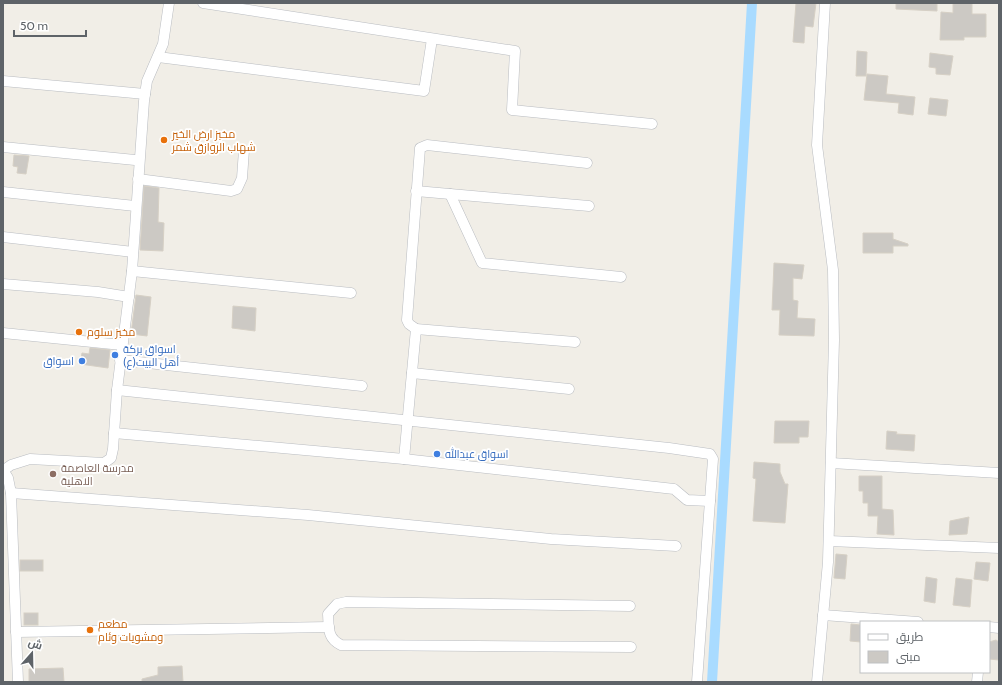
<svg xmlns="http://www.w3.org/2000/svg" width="1002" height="685" viewBox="0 0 1002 685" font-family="Cabin,Cairo,sans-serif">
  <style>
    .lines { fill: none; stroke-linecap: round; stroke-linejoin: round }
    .canal { stroke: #a9dbff; stroke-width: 10 }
    .building { fill: #ccc9c4; stroke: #d6d0c5 }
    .street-casing { stroke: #b9bcc1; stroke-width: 11 }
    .street { stroke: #fff; stroke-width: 10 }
    .food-dot { fill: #e8710a; stroke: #fff; stroke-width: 1.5 }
    .shop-dot { fill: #3f7fe0; stroke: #fff; stroke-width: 1.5 }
    .education-dot { fill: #8d6e63; stroke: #fff; stroke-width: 1.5 }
    .labels { text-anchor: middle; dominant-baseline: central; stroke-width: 3.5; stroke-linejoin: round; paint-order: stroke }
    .food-label { font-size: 11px; fill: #c56008; stroke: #fff; text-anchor: start }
    .shop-label { font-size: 11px; fill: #366cbe; stroke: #fff; text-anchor: start }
    .education-label { font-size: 11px; fill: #785e54; stroke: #fff; text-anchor: start }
  </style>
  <rect width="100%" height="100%" fill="#f1eee7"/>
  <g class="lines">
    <polyline class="canal" points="712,682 752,3"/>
  </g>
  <g class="building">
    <polygon points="796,3 816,3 813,27 805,26 804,43 793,42"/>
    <polygon points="896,3 937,3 937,11 896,9"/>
    <polygon points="953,3 972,3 972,14 986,14 986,37 964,37 964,40 940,40 941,12 953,13"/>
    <polygon points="857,51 867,52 866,76 856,76"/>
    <polygon points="930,53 953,56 950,75 936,74 936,68 929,67"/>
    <polygon points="867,74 888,76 886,94 915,97 913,115 898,113 899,103 864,100"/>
    <polygon points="930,98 948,100 946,116 928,114"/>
    <polygon points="14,155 29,156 26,174 17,173 18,167 13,166"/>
    <polygon points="144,186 159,188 158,222 164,223 163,251 140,250"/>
    <polygon points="863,233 893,233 893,239 908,244 908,246 893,246 893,253 863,253"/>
    <polygon points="774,263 804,265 802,279 793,278 793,300 798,301 797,318 815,319 814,336 779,335 780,310 772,310"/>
    <polygon points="136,295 151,297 147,336 131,334"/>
    <polygon points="233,306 256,308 255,331 232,328"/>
    <polygon points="90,348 110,350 108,368 80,364 82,353 89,354"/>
    <polygon points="775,421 809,421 808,437 799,437 799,443 774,443"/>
    <polygon points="887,431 897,432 896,434 915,435 914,451 886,449"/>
    <polygon points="754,462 780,464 780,472 785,484 788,484 785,523 753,521 756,479 753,478"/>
    <polygon points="859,476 882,476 882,509 893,510 894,535 877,534 878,516 868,516 868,503 863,503 863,491 859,491"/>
    <polygon points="969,517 967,534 949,535 950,521"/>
    <polygon points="836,554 847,555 845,579 834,578"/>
    <rect x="20" y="560" width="23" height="11"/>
    <polygon points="976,562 990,563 988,581 974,579"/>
    <polygon points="926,577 937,579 935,603 924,601"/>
    <polygon points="956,578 972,580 970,607 953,605"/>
    <rect x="24" y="613" width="14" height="12"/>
    <polygon points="851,624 861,625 861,642 850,641"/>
    <polygon points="996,640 999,642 999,660 989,659 989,642"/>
    <polygon points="182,666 183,682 142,682 142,679 158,675 158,667"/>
    <polygon points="63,668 64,682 29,682 29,669"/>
  </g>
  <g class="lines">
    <defs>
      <g id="street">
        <polyline points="203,3 515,51 512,110 652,124"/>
        <polyline points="158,57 424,91 432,39"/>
        <polyline points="3,81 145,94"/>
        <polyline points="3,147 135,160"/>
        <polyline points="138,179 231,191 237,189 242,178 244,150"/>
        <polyline points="416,191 589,206"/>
        <polyline points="3,192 135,206"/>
        <polyline points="450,194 482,263 621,277"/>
        <polyline points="3,237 133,252"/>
        <polyline points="132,271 351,293"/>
        <polyline points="3,284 98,292 129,297"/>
        <polyline points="416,329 409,324 407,320 420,148 427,145 587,163"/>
        <polyline points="3,333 122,345"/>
        <polyline points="120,360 362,386"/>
        <polyline points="412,373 569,389"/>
        <polyline points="117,390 669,448 710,454 713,459 697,682"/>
        <polyline points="114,433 404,459 674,489 687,500 710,501"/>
        <polyline points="404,459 416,329 575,342"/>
        <polyline points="831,463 999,473"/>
        <polyline points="3,470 8,478 11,493 18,682"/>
        <polyline points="4,470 11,465 30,459 104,463 111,458 113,449 117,390 132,271 144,101 147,81 163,44 169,3"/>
        <polyline points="11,493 308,515 551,539 676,546"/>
        <polyline points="829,541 999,548"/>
        <path d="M630,606L346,602L337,604L328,614C329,628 327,638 341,645L631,647"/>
        <polyline points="823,615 918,622"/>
        <polyline points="989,627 999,628"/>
        <polyline points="16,632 329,627"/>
        <polyline points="817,682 828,562 834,340 833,270 817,145 825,3"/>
        <polyline points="977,682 978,672"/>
      </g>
    </defs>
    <use href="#street" class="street-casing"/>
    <use href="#street" class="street"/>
  </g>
  <g class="food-dot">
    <circle cx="164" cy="140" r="4"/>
    <circle cx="79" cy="332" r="4"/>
    <circle cx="90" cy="630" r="4"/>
  </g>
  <g class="shop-dot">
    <circle cx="115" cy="355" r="4"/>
    <circle cx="82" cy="361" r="4"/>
    <circle cx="437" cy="454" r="4"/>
  </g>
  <circle class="education-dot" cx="53" cy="474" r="4"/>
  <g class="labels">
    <g class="food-label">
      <text x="172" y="134">مخبز ارض الخير<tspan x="172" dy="13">شهاب الروازق شمر</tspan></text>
      <text x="87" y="332">مخبز سلوم</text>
      <text x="98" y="624">مطعم<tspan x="98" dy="13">ومشويات وئام</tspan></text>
    </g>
    <g class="shop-label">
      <text x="123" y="349">اسواق بركة<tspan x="123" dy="13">أهل البيت(ع)</tspan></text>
      <text x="74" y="361" text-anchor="end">اسواق</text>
      <text x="445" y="454">اسواق عبدالله</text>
    </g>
    <g class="education-label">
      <text x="61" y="468">مدرسة العاصمة<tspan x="61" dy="13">الاهلية</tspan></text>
    </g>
  </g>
  <rect width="1002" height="685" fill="none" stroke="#5e6368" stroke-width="8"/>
  <rect x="860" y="621" width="130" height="52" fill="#ffffff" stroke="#bfc1c3"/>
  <rect x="868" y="634" width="20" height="6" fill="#ffffff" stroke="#bfc1c3"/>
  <text x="896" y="641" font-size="12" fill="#5e6368">طريق</text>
  <rect x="868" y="651" width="20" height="12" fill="#ccc9c4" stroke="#bfc1c3"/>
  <text x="896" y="661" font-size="12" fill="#5e6368">مبنى</text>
  <g transform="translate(32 653) rotate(20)" stroke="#ffffff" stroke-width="3" paint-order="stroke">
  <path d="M0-3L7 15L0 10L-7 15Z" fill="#5e6368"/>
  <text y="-6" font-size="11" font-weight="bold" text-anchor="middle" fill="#5e6368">ش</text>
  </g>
  <path d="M14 30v6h72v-6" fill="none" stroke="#5e6368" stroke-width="2"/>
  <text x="20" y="30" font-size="12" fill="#5e6368" stroke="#ffffff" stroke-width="3" paint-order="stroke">50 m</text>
</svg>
